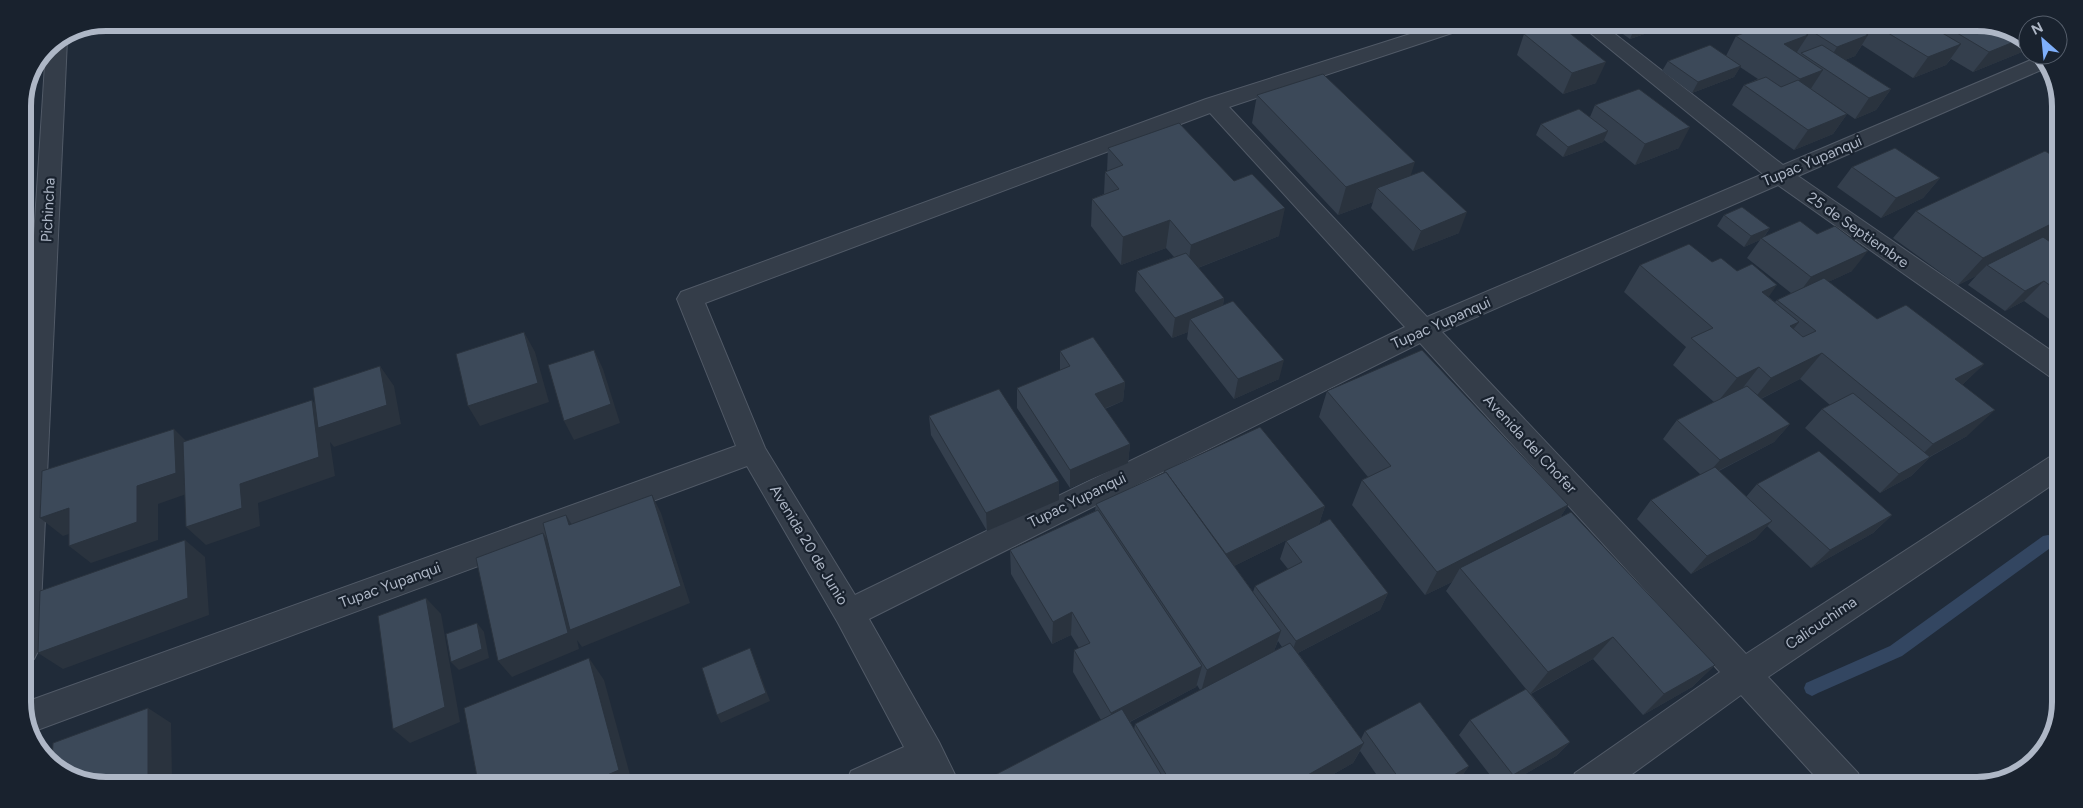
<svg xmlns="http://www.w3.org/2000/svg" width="2083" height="808" viewBox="0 0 2083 808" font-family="Figtree,sans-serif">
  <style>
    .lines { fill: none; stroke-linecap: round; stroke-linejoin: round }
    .stream { fill: #334661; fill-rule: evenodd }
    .minor-casing { stroke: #515a67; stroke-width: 2 }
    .minor { fill: #343d49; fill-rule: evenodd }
    .wall { fill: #343f4d; fill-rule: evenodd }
    .shaded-wall { fill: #2a333e }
    .building { fill: #3c4959; stroke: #2a333e }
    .labels { text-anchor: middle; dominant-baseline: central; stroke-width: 4.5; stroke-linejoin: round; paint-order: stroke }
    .street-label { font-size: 15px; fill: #aeb7c6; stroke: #19222e }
    .rim { fill: none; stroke: #aeb7c6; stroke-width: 6 }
  </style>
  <rect width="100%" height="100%" fill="#202b39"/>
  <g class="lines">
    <polygon class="stream" points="2048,535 2053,536 2056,541 2053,546 1902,656 1818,693 1812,696 1806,693 1804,688 1806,683 1890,646 2043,536"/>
    <defs>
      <g id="minor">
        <path d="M1583,27H1606L1783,165L2038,57L2043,55L2048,67L1798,176L2059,356L2058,379L2049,376L1778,185L1442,332L1746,654L2048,458L2058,454V481L1768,677L1858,773L1863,785H1823L1741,695L1617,785H1570L1575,773L1720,672L1420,343L869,619L939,742L959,783H923L919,775L902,783H846L851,771L904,747L838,623L747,466L32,732L23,703L736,446L677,299L681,292L1206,99L1429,28H1458L1455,32L1229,107L1427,317L1763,174ZM1210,113L1405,327L855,595L765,448L705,303Z"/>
        <polygon points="64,36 67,40 39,649 34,659 23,664 23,408 46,49"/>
      </g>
    </defs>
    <use href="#minor" class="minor-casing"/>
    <use href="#minor" class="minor"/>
  </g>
  <g class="wall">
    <polygon points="1613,27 1665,27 1630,39"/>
    <polygon points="1756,27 1855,27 1859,30 1861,27 2004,27 2022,52 1973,72 1951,59 1946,65 1913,78 1862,45 1855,56 1845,60 1891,89 1876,110 1855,119 1811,89 1847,114 1833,134 1794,150 1732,105 1744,85 1758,79 1740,67 1734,77 1692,93 1662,71 1668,61 1726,56 1736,36 1758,28"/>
    <polygon points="1524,34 1596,83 1563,94 1517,55"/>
    <polygon points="1257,95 1410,176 1459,233 1413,251 1371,208 1373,202 1338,215 1252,123"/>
    <polygon points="1595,105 1679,148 1635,165 1604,140 1603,142 1563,157 1536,135 1541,124 1590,117"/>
    <polygon points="1108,148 1279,236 1198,268 1224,298 1223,305 1279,379 1234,399 1187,339 1188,332 1172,338 1135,291 1137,271 1174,257 1166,248 1121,265 1091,226 1092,199 1104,194 1105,172 1107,171"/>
    <polygon points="1852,167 1940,178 1923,198 1881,218 1837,187"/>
    <polygon points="1916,211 2059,235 2048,240 2059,248 2059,326 2024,301 2005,311 1968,285 1976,276 1958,285 1893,238"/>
    <polygon points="1724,215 1770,228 1764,237 1852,271 1828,282 1877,319 1984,364 1962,385 1967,436 1930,457 1911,476 1880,493 1805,428 1822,409 1830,405 1800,379 1761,399 1790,424 1774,442 1719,471 1746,497 1757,484 1892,515 1873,533 1811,568 1767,526 1755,539 1691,574 1637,519 1651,500 1701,475 1663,439 1677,420 1714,402 1673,365 1686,347 1624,292 1640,265 1712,262 1769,297 1775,302 1777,300 1791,293 1747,258 1760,240 1744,247 1717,226"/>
    <polygon points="1060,351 1125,382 1123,401 1105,409 1130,444 1128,463 1070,488 1017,408 1017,388 1060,371"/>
    <polygon points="1327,391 1568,505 1561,516 1715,665 1692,687 1643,715 1593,659 1531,694 1570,742 1556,756 1508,784 1497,784 1459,735 1470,720 1526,689 1446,591 1452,582 1425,595 1352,505 1362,480 1368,477 1319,417"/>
    <polygon points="929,416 1059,481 1059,500 987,531 931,435"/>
    <path d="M1164,471L1325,506L1319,524L1234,566L1253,592L1255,586L1288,569L1280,559L1286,541L1388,593L1380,610L1298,653L1361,739L1365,731L1469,766L1458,781L1452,784H1383L1360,751L1353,763L1316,784L991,783V777L1101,720L1073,672L1074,650L1079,648L1071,635L1052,644L1011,574L1010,550L1095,511L1096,504L1164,474ZM1278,641L1282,647L1274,651ZM1197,685L1200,690L1135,724L1134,730L1130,722L1196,687Z"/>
  </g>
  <g class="shaded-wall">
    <polygon points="1635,27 1665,27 1630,39"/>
    <polygon points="1808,35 1795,55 1784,44"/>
    <polygon points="1868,35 1855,56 1824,68 1837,47"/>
    <polygon points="2021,39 2028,44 2022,52 1973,72 1989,52"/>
    <polygon points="1961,44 1946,65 1913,78 1928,57"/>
    <polygon points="1606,62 1596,83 1563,94 1572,73"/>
    <polygon points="1741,66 1734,77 1692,93 1698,82"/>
    <polygon points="1823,70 1810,90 1787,99 1800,79"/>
    <polygon points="1891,89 1876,110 1855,119 1869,98"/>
    <polygon points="1847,114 1833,134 1794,150 1808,130"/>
    <polygon points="1690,127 1679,148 1635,165 1645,144"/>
    <polygon points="1608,131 1603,142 1563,157 1568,147"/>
    <polygon points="1415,162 1406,190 1377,188 1373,202 1338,215 1346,187"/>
    <polygon points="1940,178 1923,198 1881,218 1896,198"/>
    <polygon points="1285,208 1279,236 1187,272 1191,245"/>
    <polygon points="1467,212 1459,233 1413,251 1421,231"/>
    <polygon points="1170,220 1166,248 1121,265 1123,237"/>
    <polygon points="2059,220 2059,235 1992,268 1987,265 1976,276 1958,285 1983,258"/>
    <polygon points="1770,228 1762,239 1761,238 1760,240 1744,247 1751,236"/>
    <polygon points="1868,251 1852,271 1796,297 1811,277"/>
    <polygon points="2044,281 2024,301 2005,311 2025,291"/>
    <polygon points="1777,285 1758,312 1762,292"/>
    <polygon points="1224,298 1220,318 1190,319 1188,332 1172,338 1175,318"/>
    <polygon points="1799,322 1778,349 1790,326"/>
    <polygon points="524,332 535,352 549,402 480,426 468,406"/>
    <polygon points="594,350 603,369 620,423 574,440 564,421"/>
    <polygon points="1822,353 1800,379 1750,404 1771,378"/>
    <polygon points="1284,360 1279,379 1234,399 1238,379"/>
    <polygon points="1984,364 1957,390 1955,379"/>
    <polygon points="380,366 394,386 401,424 334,447 330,442 335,476 258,503 260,526 206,545 186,527 240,484 312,400 327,419"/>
    <polygon points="1759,367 1738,394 1716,404 1737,378"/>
    <polygon points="1125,382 1123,401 1093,413 1095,394"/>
    <polygon points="1995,410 1967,436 1907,469 1933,444"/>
    <polygon points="1790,424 1774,442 1704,478 1720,460"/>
    <polygon points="174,429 193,448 195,491 158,504 158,540 91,563 69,546 137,486"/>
    <polygon points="1130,444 1128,463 1070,488 1070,470"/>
    <polygon points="1930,457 1911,476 1880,493 1899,474"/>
    <polygon points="1059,481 1059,500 987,531 986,513"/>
    <polygon points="652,495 661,513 690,603 582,647 577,640 579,649 512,677 498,661 543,533 554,550"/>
    <polygon points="1568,505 1552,530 1460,568 1452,582 1425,595 1437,572"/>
    <polygon points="1325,506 1319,524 1220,573 1225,555"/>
    <polygon points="69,508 92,526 63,536 40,518"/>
    <polygon points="566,515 577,533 569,525"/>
    <polygon points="1892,515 1873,533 1811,568 1830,550"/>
    <polygon points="1772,521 1755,539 1691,574 1707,556"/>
    <polygon points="185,540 205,557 209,615 63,669 38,653"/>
    <polygon points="1388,593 1380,610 1290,657 1296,641"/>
    <polygon points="426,598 441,614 460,722 410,743 393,729"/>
    <polygon points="1072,612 1071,635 1052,644 1053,622"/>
    <polygon points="477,623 484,632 489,658 459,670 451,662"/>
    <polygon points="1281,631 1273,654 1201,692 1207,670"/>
    <polygon points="1613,637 1593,659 1530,694 1548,672"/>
    <polygon points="750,648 770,701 721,723 717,715"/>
    <polygon points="589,658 604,680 632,782 591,782"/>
    <polygon points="1715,665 1692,687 1643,715 1664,694"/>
    <polygon points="1202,666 1196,687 1108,733 1111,713"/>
    <polygon points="148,708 171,723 172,781 142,781"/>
    <polygon points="1570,742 1556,756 1508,784 1504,784 1513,775"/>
    <polygon points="1364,743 1353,763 1316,784 1292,784"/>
    <polygon points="1469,766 1458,781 1452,784 1439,784"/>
  </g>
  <g class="building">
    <polygon points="1548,27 1562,27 1606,62 1572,73 1524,34"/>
    <polygon points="1760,27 1796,27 1808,35 1784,44 1823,70 1800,79 1736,36"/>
    <polygon points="1805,27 1855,27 1868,35 1837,47"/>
    <polygon points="1878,27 1932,27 1961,44 1928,57"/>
    <polygon points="1947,27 2004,27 2021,39 1989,52"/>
    <polygon points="1710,45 1741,66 1698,82 1668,61"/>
    <polygon points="1822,45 1891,89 1869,98 1801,53"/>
    <polygon points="1323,74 1415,162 1346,187 1257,95"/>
    <polygon points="1766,77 1781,87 1798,80 1847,114 1808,130 1744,85"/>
    <polygon points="1639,89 1690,127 1645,144 1595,105"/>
    <polygon points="1579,109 1608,131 1568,147 1541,124"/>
    <polygon points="1179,123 1234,181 1252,174 1285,208 1191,245 1170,220 1123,237 1092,199 1119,189 1105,172 1123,165 1108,148"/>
    <polygon points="1895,148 1940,178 1896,198 1852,167"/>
    <polygon points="2045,151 2060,160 2059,220 1983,258 1916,211"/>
    <polygon points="1423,171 1467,212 1421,231 1377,188"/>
    <polygon points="1742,207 1770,228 1751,236 1724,215"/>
    <polygon points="1800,221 1817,234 1835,226 1868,251 1811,277 1761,238"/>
    <polygon points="2043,237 2059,248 2059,292 2044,281 2025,291 1987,265"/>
    <polygon points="1689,244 1712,262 1721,258 1737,271 1752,264 1777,285 1762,292 1799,322 1790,326 1803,337 1816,331 1777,300 1824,278 1877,319 1906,305 1984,364 1955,379 1995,410 1933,444 1822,353 1771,378 1759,367 1737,378 1691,338 1713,328 1640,265"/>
    <polygon points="1186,253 1224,298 1175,318 1137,271"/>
    <polygon points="1233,301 1284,360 1238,379 1190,319"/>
    <polygon points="524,332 538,383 468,406 456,354"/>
    <polygon points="1093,337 1125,382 1095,394 1130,444 1070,470 1017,388 1070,366 1060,351"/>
    <polygon points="594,350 611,404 564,421 548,365"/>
    <polygon points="1422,350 1568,505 1437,572 1362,480 1391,466 1327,391"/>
    <polygon points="380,366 387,405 318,428 313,388"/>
    <polygon points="1747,386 1790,424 1720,460 1677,420"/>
    <polygon points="999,389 1059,481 986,513 929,416"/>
    <polygon points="1853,393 1930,457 1899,474 1822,409"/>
    <polygon points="312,400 319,457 240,484 242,508 186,527 183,442"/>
    <polygon points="1260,427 1325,506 1226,554 1166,472 1165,473 1164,471"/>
    <polygon points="174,429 176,473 137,486 137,522 69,546 69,508 40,518 42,471"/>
    <polygon points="1819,451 1892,515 1830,550 1757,484"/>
    <polygon points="1715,467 1772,521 1707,556 1651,500"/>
    <polygon points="1166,472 1281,631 1207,670 1096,504"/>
    <polygon points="652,495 681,586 570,630 543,523 566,515 569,525"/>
    <polygon points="1098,510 1202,666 1111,713 1074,650 1090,643 1072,612 1053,622 1010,550"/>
    <polygon points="1571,512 1715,665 1664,694 1613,637 1548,672 1460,568"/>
    <polygon points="1330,519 1388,593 1296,641 1255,586 1302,562 1286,541"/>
    <polygon points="543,533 568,633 498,661 476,558"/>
    <polygon points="185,540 188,598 38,653 40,591"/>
    <polygon points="426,598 445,707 393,729 378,616"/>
    <polygon points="477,623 482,649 451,662 446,634"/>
    <polygon points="1290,643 1364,743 1292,784 1172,784 1135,724"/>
    <polygon points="750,648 766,693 717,715 702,668"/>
    <polygon points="589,658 619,770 591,782 478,782 464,708"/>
    <polygon points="1526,689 1570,742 1513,775 1470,720"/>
    <polygon points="1420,702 1469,766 1439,784 1403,784 1365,731"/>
    <polygon points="148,708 148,779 142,781 79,781 52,762 53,743"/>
    <polygon points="1122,709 1167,784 994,783 991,777"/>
  </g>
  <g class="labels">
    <g class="street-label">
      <text transform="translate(1812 161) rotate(-23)">Tupac Yupanqui</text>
      <text transform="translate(48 210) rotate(-87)">Pichincha</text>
      <text transform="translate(1858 230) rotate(35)">25 de Septiembre</text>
      <text transform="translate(1441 323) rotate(-24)">Tupac Yupanqui</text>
      <text transform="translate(1530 444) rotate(47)">Avenida del Chofer</text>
      <text transform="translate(1077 500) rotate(-26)">Tupac Yupanqui</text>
      <text transform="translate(809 545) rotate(59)">Avenida 20 de Junio</text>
      <text transform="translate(390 585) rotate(-20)">Tupac Yupanqui</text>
      <text transform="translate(1821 623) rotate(-34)">Calicuchima</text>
    </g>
  </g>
  <path d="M0 0H2083V808H0ZM106 31H1977A75 75 0 0 1 2052 106V702A75 75 0 0 1 1977 777H106A75 75 0 0 1 31 702V106A75 75 0 0 1 106 31Z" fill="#19222e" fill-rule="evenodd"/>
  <path class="rim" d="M106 31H1977A75 75 0 0 1 2052 106V702A75 75 0 0 1 1977 777H106A75 75 0 0 1 31 702V106A75 75 0 0 1 106 31Z"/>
  <g transform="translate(2043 40) rotate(333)"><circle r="24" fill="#19222e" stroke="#555e6b"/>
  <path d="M0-4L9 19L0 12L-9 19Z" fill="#7faffa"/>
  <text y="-8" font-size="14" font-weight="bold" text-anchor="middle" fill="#aeb7c6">N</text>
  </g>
</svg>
